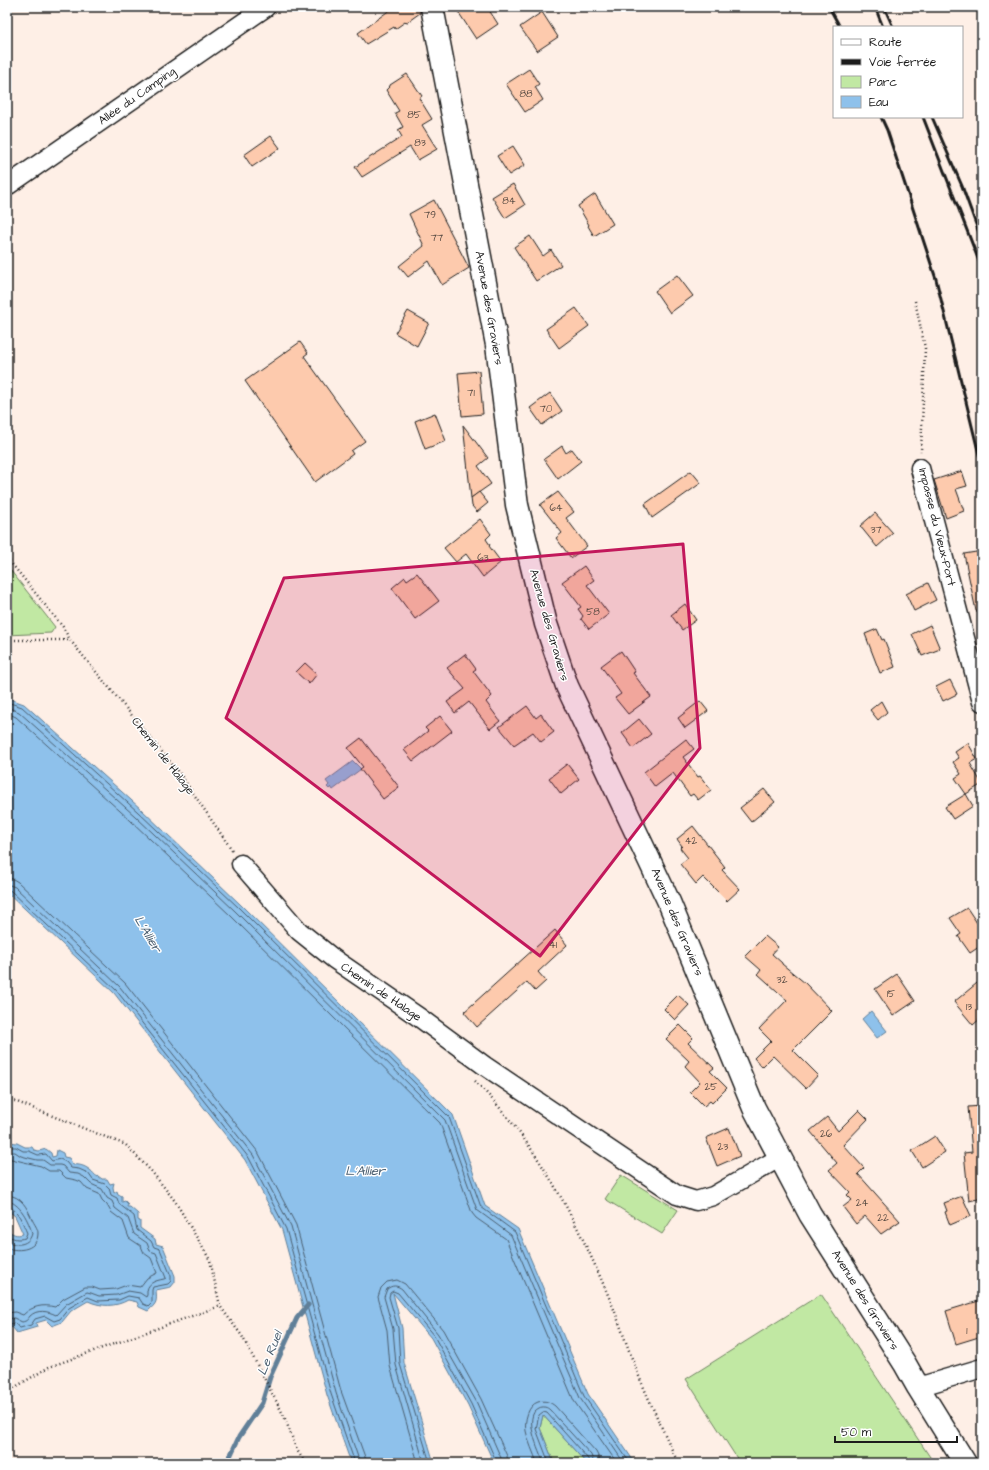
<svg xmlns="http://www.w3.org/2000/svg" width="989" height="1470" viewBox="0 0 989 1470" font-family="'Architects Daughter',sans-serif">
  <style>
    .green { fill: #c1e8a3; stroke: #6e8260 }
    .water { fill: #8ec1eb; stroke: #607f98 }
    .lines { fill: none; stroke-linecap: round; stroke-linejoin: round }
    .shore { stroke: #4a5e6f; stroke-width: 1 }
    .stream { stroke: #607f98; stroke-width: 5 }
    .building { fill: #fdcaad; stroke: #1c1c1c }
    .minor-casing { stroke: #1c1c1c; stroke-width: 21 }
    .tertiary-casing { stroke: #1c1c1c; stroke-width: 25 }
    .path { stroke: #1c1c1c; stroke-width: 2.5; stroke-dasharray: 1 3; stroke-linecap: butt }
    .minor { stroke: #fff; stroke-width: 18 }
    .tertiary { stroke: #fff; stroke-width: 22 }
    .rail { stroke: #1c1c1c; stroke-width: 3 }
    .marked { fill: #c2185b; fill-opacity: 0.2; stroke: #c2185b; stroke-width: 3; stroke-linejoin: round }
    .labels { text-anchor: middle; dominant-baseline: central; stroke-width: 3; stroke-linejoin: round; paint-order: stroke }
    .number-label { font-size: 10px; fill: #544840 }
    .street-label { font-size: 12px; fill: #1c1c1c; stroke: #fff }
    .water-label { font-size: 13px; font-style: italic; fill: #4a5e6f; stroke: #fff }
  </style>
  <rect width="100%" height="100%" fill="#feefe6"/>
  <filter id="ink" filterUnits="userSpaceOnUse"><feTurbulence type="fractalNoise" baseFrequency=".025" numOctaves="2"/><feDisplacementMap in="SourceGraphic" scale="8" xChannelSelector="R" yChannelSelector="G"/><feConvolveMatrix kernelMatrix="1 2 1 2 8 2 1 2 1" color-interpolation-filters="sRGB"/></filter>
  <g filter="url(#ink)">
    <g class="green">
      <polygon points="7,566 55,627 51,633 7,635"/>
      <polygon points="621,1175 678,1210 662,1234 605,1199"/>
      <polygon points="821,1294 934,1463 740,1463 686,1379"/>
      <polygon points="543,1415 586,1463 554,1463 540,1428"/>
    </g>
    <g class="water">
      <polygon points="7,698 24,704 141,809 241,905 453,1115 485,1206 518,1229 588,1394 635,1463 586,1463 543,1415 540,1428 554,1463 494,1463 468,1406 431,1338 393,1293 402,1328 404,1363 434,1463 351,1463 327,1395 282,1230 245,1160 114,993 7,892"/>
      <polygon points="353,761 361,769 333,790 331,787 329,789 327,787 329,785 326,781"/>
      <polygon points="871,1011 887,1031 877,1038 862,1019"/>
      <path d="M9,1142L17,1143L25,1147H32L34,1150L39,1151L46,1149L51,1153L52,1157L56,1156L57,1150L63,1153L64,1157L69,1158L73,1165C79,1164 85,1166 90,1170C93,1172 94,1175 98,1177V1176L102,1179H107L110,1184L114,1183L113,1187L114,1193L117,1191L118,1194L122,1196V1202L125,1201L128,1204L127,1207H130L138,1214V1220L140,1221V1228L155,1239L156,1244L163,1246L175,1276V1282L171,1287L156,1290C157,1302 157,1303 148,1311L139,1307L137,1302L128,1300C116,1307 101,1307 88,1301L71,1311L62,1322L52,1326L46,1320L36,1323L37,1327L17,1333L12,1327L7,1329V1230C13,1234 16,1236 23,1234L15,1216L10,1212L7,1207V1143Z"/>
    </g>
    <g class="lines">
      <g class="shore">
        <polyline points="7,702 22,707 138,812 239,908 449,1117 481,1207 515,1232 584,1396 630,1463"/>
        <polyline points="7,707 19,712 135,816 235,911 445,1120 477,1210 511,1235 580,1398 624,1463"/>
        <polyline points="7,713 16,717 130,820 231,916 440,1123 472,1213 476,1218 506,1239 574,1401 617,1463"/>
        <polyline points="7,878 13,879 18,882 125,983 258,1152 296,1225 341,1391 365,1457 366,1463"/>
        <polyline points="7,884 15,887 120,987 253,1155 291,1227 336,1393 360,1463"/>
        <polyline points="7,889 11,891 116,990 249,1158 286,1229 331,1394 355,1463"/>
        <polyline points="7,1147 16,1147 23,1151 29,1151 38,1155 46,1154 52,1161 60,1159 66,1162 71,1168 79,1169 88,1173 93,1180 105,1184 109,1188 111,1195 117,1198 119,1204 134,1216 137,1230 151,1241 154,1247 160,1249 171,1276 171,1281 168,1284 153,1287 152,1290 152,1302 148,1306 143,1304 139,1298 128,1296 119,1300 98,1301 88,1297 69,1308 60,1319 54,1321 45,1316 35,1319 31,1325 20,1328 14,1323 7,1325"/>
        <path d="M7,1152H15L21,1156L37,1160H43L50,1165H60L63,1166L69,1173L78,1174L84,1177L91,1184L102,1189L107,1198L112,1201L115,1208L128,1218L134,1234L147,1243L150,1251L156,1253L166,1278L164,1279C154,1281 146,1283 147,1295L146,1297L140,1293L128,1291L117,1295L99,1296L91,1293L87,1292L66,1304L56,1315C48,1311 37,1309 30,1316C27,1320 27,1321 22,1322L14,1318L7,1319"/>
        <path d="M7,1158L41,1166L49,1171H59L66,1178L76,1180L81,1182L87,1189L99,1194L102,1200L107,1205L111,1212L123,1221L129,1238L141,1246L144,1253L151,1258L157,1273L147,1278L140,1287L127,1285L116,1289L100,1290L92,1287H85L63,1299L55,1307C43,1304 32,1306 23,1315L15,1312L7,1313"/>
        <path d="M7,1195C22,1196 27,1208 32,1219C34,1224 38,1228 38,1233C38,1250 19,1252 7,1248"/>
        <path d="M7,1201C20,1202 29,1222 32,1233C30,1245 16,1247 7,1241"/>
        <path d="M7,1206C18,1208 23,1224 27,1233L25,1238C18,1240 13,1239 7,1235"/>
        <polyline points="418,1463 390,1366 387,1330 378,1297 381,1288 387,1282 397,1280 405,1284 443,1330 481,1399 507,1456 508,1463"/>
        <path d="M424,1463L396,1365L393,1329L384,1297L387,1289C392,1285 397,1285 402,1289L438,1334L476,1401L501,1458L502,1463"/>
        <polyline points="430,1463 400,1364 398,1328 389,1297 390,1293 393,1291 398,1293 434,1336 471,1404 497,1463"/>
        <path d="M537,1463C534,1453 528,1442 526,1431C524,1421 528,1405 538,1402C545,1400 550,1402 555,1406L596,1452L599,1458L600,1463"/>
        <path d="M544,1463C539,1451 522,1416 539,1408C543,1406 547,1407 550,1410L591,1455L594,1463"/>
        <polyline points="549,1463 536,1429 539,1415 543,1412 547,1413 588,1459 589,1463"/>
      </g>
      <polyline class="stream" points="227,1463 239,1437 262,1403 270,1377 297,1318 308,1305"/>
    </g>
    <g class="building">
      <polygon points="394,7 420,7 420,13 406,23 405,22 395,29 394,27 366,44 358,33"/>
      <polygon points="455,7 487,7 498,24 476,39"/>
      <polygon points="542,12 558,37 537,51 520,27"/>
      <polygon points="529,69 539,84 535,87 543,100 525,112 506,84"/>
      <polygon points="407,74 422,96 419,98 432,119 422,125 437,149 418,160 410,147 362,177 355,167 402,137 398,130 403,127 395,113 399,111 386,90 390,86 390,85"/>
      <polygon points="271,136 280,148 252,167 244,155"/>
      <polygon points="513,146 525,165 509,175 497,156"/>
      <polygon points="513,184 525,205 505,218 492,197"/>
      <polygon points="595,194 613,224 594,236 588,226 589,225 578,206"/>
      <polygon points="434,200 469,268 442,285 429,261 408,277 399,266 424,246 409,214"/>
      <polygon points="530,236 543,256 551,250 561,265 536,281 514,247"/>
      <polygon points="677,275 693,296 670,313 655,291"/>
      <polygon points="576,308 589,326 559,348 546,329"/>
      <polygon points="408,311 429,323 417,346 395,333"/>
      <polygon points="300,342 308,353 304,356 365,441 351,451 353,454 315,482 245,381"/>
      <polygon points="479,371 483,414 462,416 458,373"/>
      <polygon points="550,393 562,411 542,425 530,408"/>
      <polygon points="435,413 446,441 425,449 415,421"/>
      <polygon points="463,425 488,458 478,466 491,484 471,498"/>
      <polygon points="562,446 566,453 572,449 581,461 558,479 544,459"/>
      <polygon points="691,471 701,483 652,518 645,504"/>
      <polygon points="962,471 967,486 956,489 964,511 946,518 934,480"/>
      <polygon points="479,492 488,503 477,512 472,506 471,498"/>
      <polygon points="558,492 574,512 566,518 587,546 571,558 556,538 562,533 540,505"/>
      <polygon points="875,513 893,533 877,547 860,526"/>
      <polygon points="480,519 491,534 486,539 490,545 489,546 501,562 483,577 466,554 456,562 444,548"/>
      <polygon points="982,551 982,611 976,611 964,554"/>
      <polygon points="584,566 594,580 587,585 609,614 589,629 581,619 583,616 578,609 581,607 562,582"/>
      <polygon points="417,573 439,601 415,619 392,588 405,577 407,580"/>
      <polygon points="928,583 936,600 914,611 906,594"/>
      <polygon points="685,604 696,620 682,630 671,615"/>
      <polygon points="930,625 940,649 922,656 912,634"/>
      <polygon points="877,629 882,640 884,639 895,667 880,673 865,634"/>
      <polygon points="621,651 635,672 633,673 651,697 628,714 615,698 621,694 601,666"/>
      <polygon points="465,654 476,669 473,671 492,696 486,702 500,721 490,729 469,702 455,713 447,702 465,689 447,668"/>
      <polygon points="305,663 317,674 309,684 296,672"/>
      <polygon points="950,680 957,694 943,701 936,687"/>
      <polygon points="700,701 708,711 685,728 678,718"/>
      <polygon points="881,701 887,712 878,720 870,710"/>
      <polygon points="527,706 536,718 541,714 554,732 541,742 533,732 514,745 499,727"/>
      <polygon points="440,716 452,731 413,761 404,750 428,731 425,728"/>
      <polygon points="639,719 651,734 633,748 622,733"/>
      <polygon points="361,738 399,787 383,799 360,769 363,767 348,748"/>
      <polygon points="686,739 694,749 683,757 698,777 700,776 711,790 698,800 693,794 690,796 673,773 655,787 644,772"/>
      <polygon points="968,743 977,759 970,763 982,784 966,794 955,778 961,774 953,762 959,758 955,752"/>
      <polygon points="567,764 579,779 561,794 549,778"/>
      <polygon points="764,789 775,802 751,822 740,808"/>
      <polygon points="966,794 973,806 953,819 945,807"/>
      <polygon points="693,826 725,867 722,870 740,889 727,901 703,877 696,884 680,864 688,858 680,848 682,846 677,839"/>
      <polygon points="967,908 977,923 982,920 982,945 970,953 958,936 961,934 950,918"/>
      <polygon points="555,930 567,945 538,972 546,981 535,991 527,982 477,1027 464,1012"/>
      <polygon points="765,936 778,947 772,954 782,963 782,964 805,983 832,1011 793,1050 818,1075 806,1088 773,1056 762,1067 754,1058 771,1041 759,1029 787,1000 758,974 761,970 745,956"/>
      <polygon points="897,974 915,1001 893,1016 875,989"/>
      <polygon points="982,979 982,1017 973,1025 954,1002"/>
      <polygon points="678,995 689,1005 675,1020 664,1009"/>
      <polygon points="680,1025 693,1038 688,1043 714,1068 710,1071 727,1088 712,1103 710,1101 704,1106 690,1092 700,1082 685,1066 689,1061 666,1039"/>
      <polygon points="982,1106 982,1198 969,1201 964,1153 972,1152 968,1107"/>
      <polygon points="859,1110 868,1119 843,1145 864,1168 858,1174 900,1221 881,1234 865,1216 856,1224 843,1207 852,1200 847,1195 850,1192 829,1170 837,1163 810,1131 827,1117 838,1131"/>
      <polygon points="729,1128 740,1156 717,1166 706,1138"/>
      <polygon points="935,1136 945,1152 922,1167 912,1151"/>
      <polygon points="962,1196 971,1216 950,1225 945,1212 947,1211 944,1203"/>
      <polygon points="982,1300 982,1336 956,1344 946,1311"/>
    </g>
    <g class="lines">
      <defs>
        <g id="minor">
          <polyline points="7,186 266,7"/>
          <polyline points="920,468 982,702"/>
          <polyline points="241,864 299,931 334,959 420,1018 485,1066 677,1195 696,1201 713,1196 779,1158"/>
          <polyline points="918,1387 982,1368"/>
        </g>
        <polyline id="tertiary" points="432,7 497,345 517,505 546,624 567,686 669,902 754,1108 810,1214 905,1364 918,1387 965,1463"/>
      </defs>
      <use href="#minor" class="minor-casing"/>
      <use href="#tertiary" class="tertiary-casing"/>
      <g class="path">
        <polyline points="915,301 925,348 921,452"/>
        <polyline points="7,558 63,627 70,640 180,774 232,850"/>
        <polyline points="7,640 70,640"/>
        <path d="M475,1081C539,1145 579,1225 613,1307C621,1327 628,1349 636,1369C649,1401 664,1432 678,1463"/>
        <polyline points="7,1098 126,1145 152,1172 175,1201 210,1260 220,1306 242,1336 284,1416 297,1450 305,1463"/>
        <polyline points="7,1392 49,1367 220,1306"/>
      </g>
      <use href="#minor" class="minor"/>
      <use href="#tertiary" class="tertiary"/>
      <g class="rail">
        <polyline points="829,7 840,27"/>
        <polyline points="875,7 883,27"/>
        <polyline points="884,7 893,27"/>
        <polyline points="881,117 887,130 936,279 982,467"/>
        <polyline points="923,117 982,269"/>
        <polyline points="932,117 962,186 982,241"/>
      </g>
    </g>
  </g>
  <path class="marked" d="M683,544L700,748L540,956L226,718L284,578Z"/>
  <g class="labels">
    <g class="number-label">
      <text x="526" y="94">88</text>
      <text x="414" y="115">85</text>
      <text x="420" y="143">83</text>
      <text x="509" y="201">84</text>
      <text x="430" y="215">79</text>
      <text x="437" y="238">77</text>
      <text x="471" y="393">71</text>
      <text x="546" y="409">70</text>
      <text x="556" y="508">64</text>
      <text x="876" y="530">37</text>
      <text x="483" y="558">63</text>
      <text x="593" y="612">58</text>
      <text x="691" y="841">42</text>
      <text x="553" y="945">41</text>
      <text x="782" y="980">32</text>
      <text x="891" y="994">15</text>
      <text x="969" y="1007">13</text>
      <text x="711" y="1087">25</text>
      <text x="826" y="1134">26</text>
      <text x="723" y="1147">23</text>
      <text x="862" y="1203">24</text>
      <text x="883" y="1218">22</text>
      <text x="967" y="1331">1</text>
    </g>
    <g class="street-label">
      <text transform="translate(137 96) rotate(-35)">Allée du Camping</text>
      <text transform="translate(489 308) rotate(80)">Avenue des Graviers</text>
      <text transform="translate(937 527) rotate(76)">Impasse du Vieux-Port</text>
      <text transform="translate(549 625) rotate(74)">Avenue des Graviers</text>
      <text transform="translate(163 756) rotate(52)">Chemin de Halage</text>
      <text transform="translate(677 922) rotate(67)">Avenue des Graviers</text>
      <text transform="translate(381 992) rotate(34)">Chemin de Halage</text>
      <text transform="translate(865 1300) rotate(58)">Avenue des Graviers</text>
    </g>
    <g class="water-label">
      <text transform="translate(148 934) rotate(59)">L'Allier</text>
      <text x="365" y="1171">L'Allier</text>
      <text transform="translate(270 1353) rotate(-68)">Le Ruel</text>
    </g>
  </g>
  <rect width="989" height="1470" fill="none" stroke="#fff" stroke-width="24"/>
  <rect x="12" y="12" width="965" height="1446" fill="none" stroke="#1c1c1c" stroke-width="1.5" filter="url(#ink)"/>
  <rect x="833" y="26" width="130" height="92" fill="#ffffff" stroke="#a4a4a4"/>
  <rect x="841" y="39" width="20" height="6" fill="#ffffff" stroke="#a4a4a4"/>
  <text x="869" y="46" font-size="12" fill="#1c1c1c">Route</text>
  <rect x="841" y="59" width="20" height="6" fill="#1c1c1c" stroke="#a4a4a4"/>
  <text x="869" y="66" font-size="12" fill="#1c1c1c">Voie ferrée</text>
  <rect x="841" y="76" width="20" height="12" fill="#c1e8a3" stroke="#a4a4a4"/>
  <text x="869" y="86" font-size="12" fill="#1c1c1c">Parc</text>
  <rect x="841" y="96" width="20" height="12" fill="#8ec1eb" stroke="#a4a4a4"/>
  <text x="869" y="106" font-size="12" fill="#1c1c1c">Eau</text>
  <path d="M835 1436v6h122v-6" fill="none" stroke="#1c1c1c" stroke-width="2"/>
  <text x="841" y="1436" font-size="12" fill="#1c1c1c" stroke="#ffffff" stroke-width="3" paint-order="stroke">50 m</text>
</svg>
